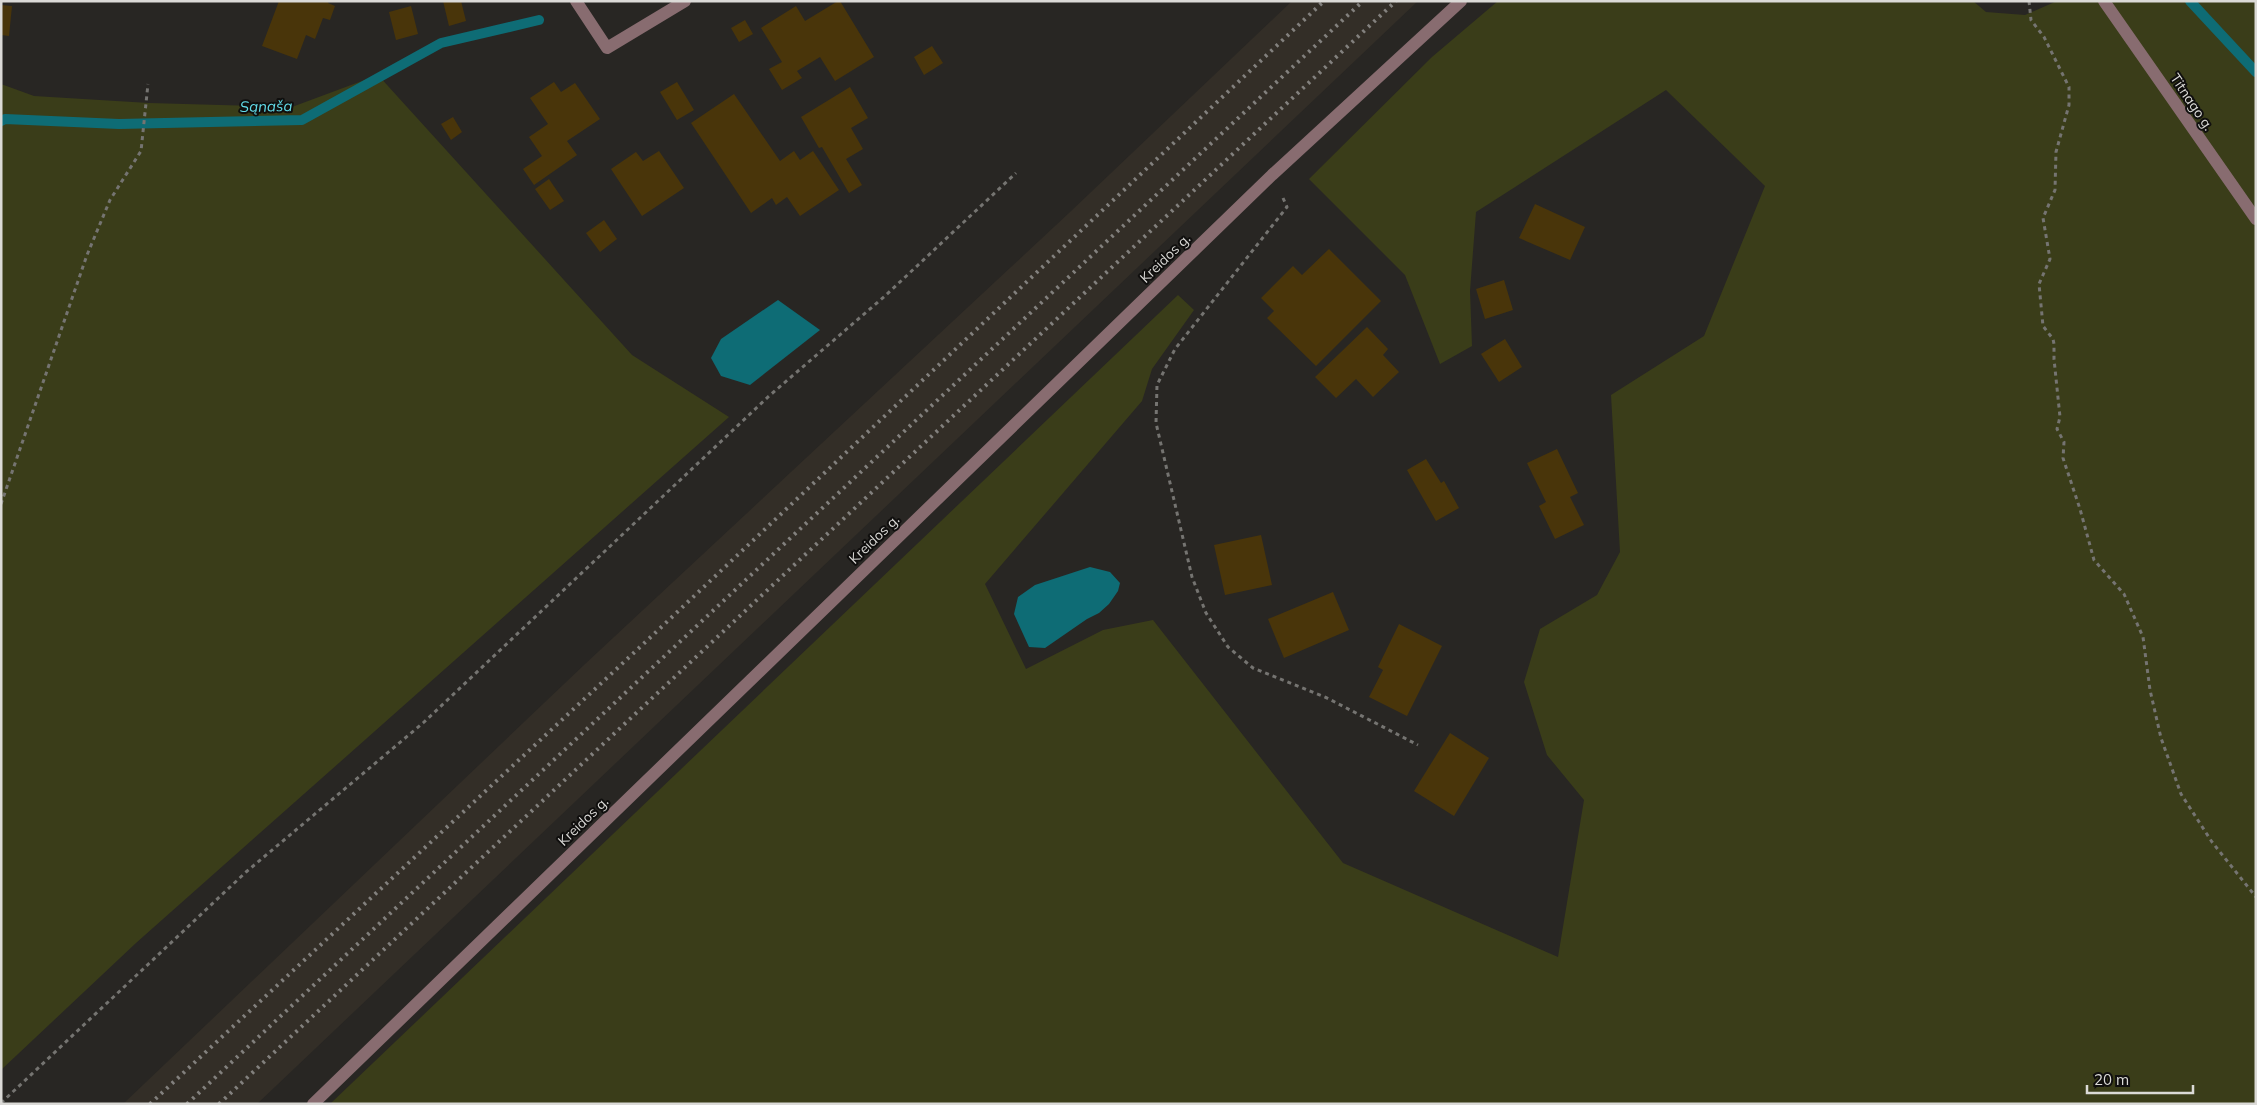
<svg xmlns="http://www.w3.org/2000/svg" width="2257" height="1105" viewBox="0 0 2257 1105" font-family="Mulish,sans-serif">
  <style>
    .built { fill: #332e27 }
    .green { fill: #3a3d19 }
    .water { fill: #0e6c75 }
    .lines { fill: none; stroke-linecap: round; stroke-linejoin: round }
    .stream { stroke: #0e6c75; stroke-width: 10 }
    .building { fill: #49350a }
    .path { stroke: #757471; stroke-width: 3; stroke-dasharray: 4 4; stroke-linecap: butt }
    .minor { stroke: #886c70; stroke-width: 12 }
    .rail { stroke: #83817e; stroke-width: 4; stroke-dasharray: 2.5 5; stroke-linecap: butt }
    .labels { text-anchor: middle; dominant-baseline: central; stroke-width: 4; stroke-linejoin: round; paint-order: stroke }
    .street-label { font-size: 14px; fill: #dbdad7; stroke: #100f0e }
    .water-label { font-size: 15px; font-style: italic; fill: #62dce9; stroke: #100f0e }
  </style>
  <rect width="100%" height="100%" fill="#282623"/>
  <polygon class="built" points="1292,1 1418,1 257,1104 123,1104 584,665 1069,213"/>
  <g class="green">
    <polygon points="1498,1 1973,1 1986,12 2025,15 2057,1 2256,1 2256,1104 330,1104 1178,295 1194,310 1152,369 1142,401 985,584 1026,669 1103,630 1153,620 1343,863 1558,957 1584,800 1547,755 1524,682 1540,629 1597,595 1620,552 1611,395 1704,336 1765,186 1666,90 1476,212 1470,291 1472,346 1440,364 1405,275 1309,179 1432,57"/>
    <polygon points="378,75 632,355 729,417 136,943 1,1070 1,84 34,96 149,103 292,107"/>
  </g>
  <g class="water">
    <polygon points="778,300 820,330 750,385 721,376 711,358 721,339"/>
    <polygon points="1090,567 1110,572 1120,583 1118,591 1109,604 1099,613 1087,619 1045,648 1029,647 1014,614 1018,597 1035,585"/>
  </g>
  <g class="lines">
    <g class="stream">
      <polyline points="2190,1 2256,72"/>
      <polyline points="1,121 5,119 119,124 302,120 441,43 539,20"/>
    </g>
  </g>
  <g class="building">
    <polygon points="279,1 329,1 328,3 335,6 330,20 323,18 315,39 306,35 297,59 262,46"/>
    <polygon points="443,1 461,1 466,21 449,26"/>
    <polygon points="838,1 840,1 874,57 835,81 820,57 797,71 802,78 782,90 769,69 782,62 761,28 796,6 805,21"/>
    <polygon points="1,5 12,6 9,36 1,35"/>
    <polygon points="411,6 418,34 396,40 389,12"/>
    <polygon points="745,20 753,34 739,42 731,28"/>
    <polygon points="932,46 943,63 924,75 914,57"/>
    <polygon points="554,82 561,92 575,83 600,119 567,141 577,155 534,185 523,169 542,156 529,137 548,124 530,98"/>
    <polygon points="677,82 694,110 677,120 660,92"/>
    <polygon points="850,87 868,118 851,128 863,149 846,159 862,185 849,193 822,147 819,148 801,117"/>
    <polygon points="734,94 780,161 794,151 800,160 813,151 839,190 800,216 787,197 776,205 772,198 751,213 691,123"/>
    <polygon points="453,117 462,132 451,140 441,124"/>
    <polygon points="659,151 684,188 642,216 611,169 636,152 643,161"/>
    <polygon points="549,179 564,201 550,210 535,189"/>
    <polygon points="1535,204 1585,227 1570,260 1519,238"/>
    <polygon points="604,220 617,239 600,252 586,233"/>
    <polygon points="1329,249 1381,301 1316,366 1267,318 1274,311 1261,298 1293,266 1302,275"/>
    <polygon points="1504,280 1513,310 1485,319 1476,289"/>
    <polygon points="1367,327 1388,349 1383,355 1399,372 1373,397 1356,379 1336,398 1315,377"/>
    <polygon points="1505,339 1522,367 1499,382 1481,354"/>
    <polygon points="1557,449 1578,493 1570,497 1584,525 1555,539 1539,506 1546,502 1527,463"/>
    <polygon points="1426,459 1441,483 1444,481 1459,508 1436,521 1407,470"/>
    <polygon points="1261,535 1272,585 1225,595 1214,545"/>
    <polygon points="1333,592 1349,630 1284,658 1268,619"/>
    <polygon points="1399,624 1442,646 1407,716 1369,697 1383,670 1378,667"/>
    <polygon points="1450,733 1489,758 1454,816 1414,791"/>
  </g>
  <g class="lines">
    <g class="path">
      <polyline points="2029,1 2031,20 2044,37 2069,87 2069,105 2056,152 2055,190 2043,218 2050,259 2039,284 2043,326 2053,339 2054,344 2054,359 2060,417 2057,429 2064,442 2063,458 2080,509 2094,560 2124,594 2143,637 2150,690 2161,738 2181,794 2212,842 2256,897"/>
      <polyline points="1283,198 1287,207 1175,349 1157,385 1156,423 1192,577 1206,613 1228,647 1253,668 1327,698 1418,745"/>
      <polyline points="1,504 87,255 110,200 141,151 148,84"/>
      <polyline points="1,1103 246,872 423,723 769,396 885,296 1016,173"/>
    </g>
    <g class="minor">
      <polyline points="576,1 607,48 685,1"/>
      <polyline points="2104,1 2256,219"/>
      <polyline points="313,1104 1272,175 1461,1"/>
    </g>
    <g class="rail">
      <polyline points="150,1104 654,634 1324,1"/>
      <polyline points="187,1104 1363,1"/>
      <polyline points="219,1104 1396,1"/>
    </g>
  </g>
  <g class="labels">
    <g class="street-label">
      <text transform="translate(2192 102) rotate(56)">Titnago g.</text>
      <text transform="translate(1165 258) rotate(-44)">Kreidos g.</text>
      <text transform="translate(874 539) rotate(-44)">Kreidos g.</text>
      <text transform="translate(583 821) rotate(-44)">Kreidos g.</text>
    </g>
    <g class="water-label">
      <text transform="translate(266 106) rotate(-1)">Sąnaša</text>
    </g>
  </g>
  <rect width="2257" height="1105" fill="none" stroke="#dbdad7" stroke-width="5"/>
  <path d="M2087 1085v8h106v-8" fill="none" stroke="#dbdad7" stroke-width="2.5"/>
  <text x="2094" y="1085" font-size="15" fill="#dbdad7" stroke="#100f0e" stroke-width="4" paint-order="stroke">20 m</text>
</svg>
